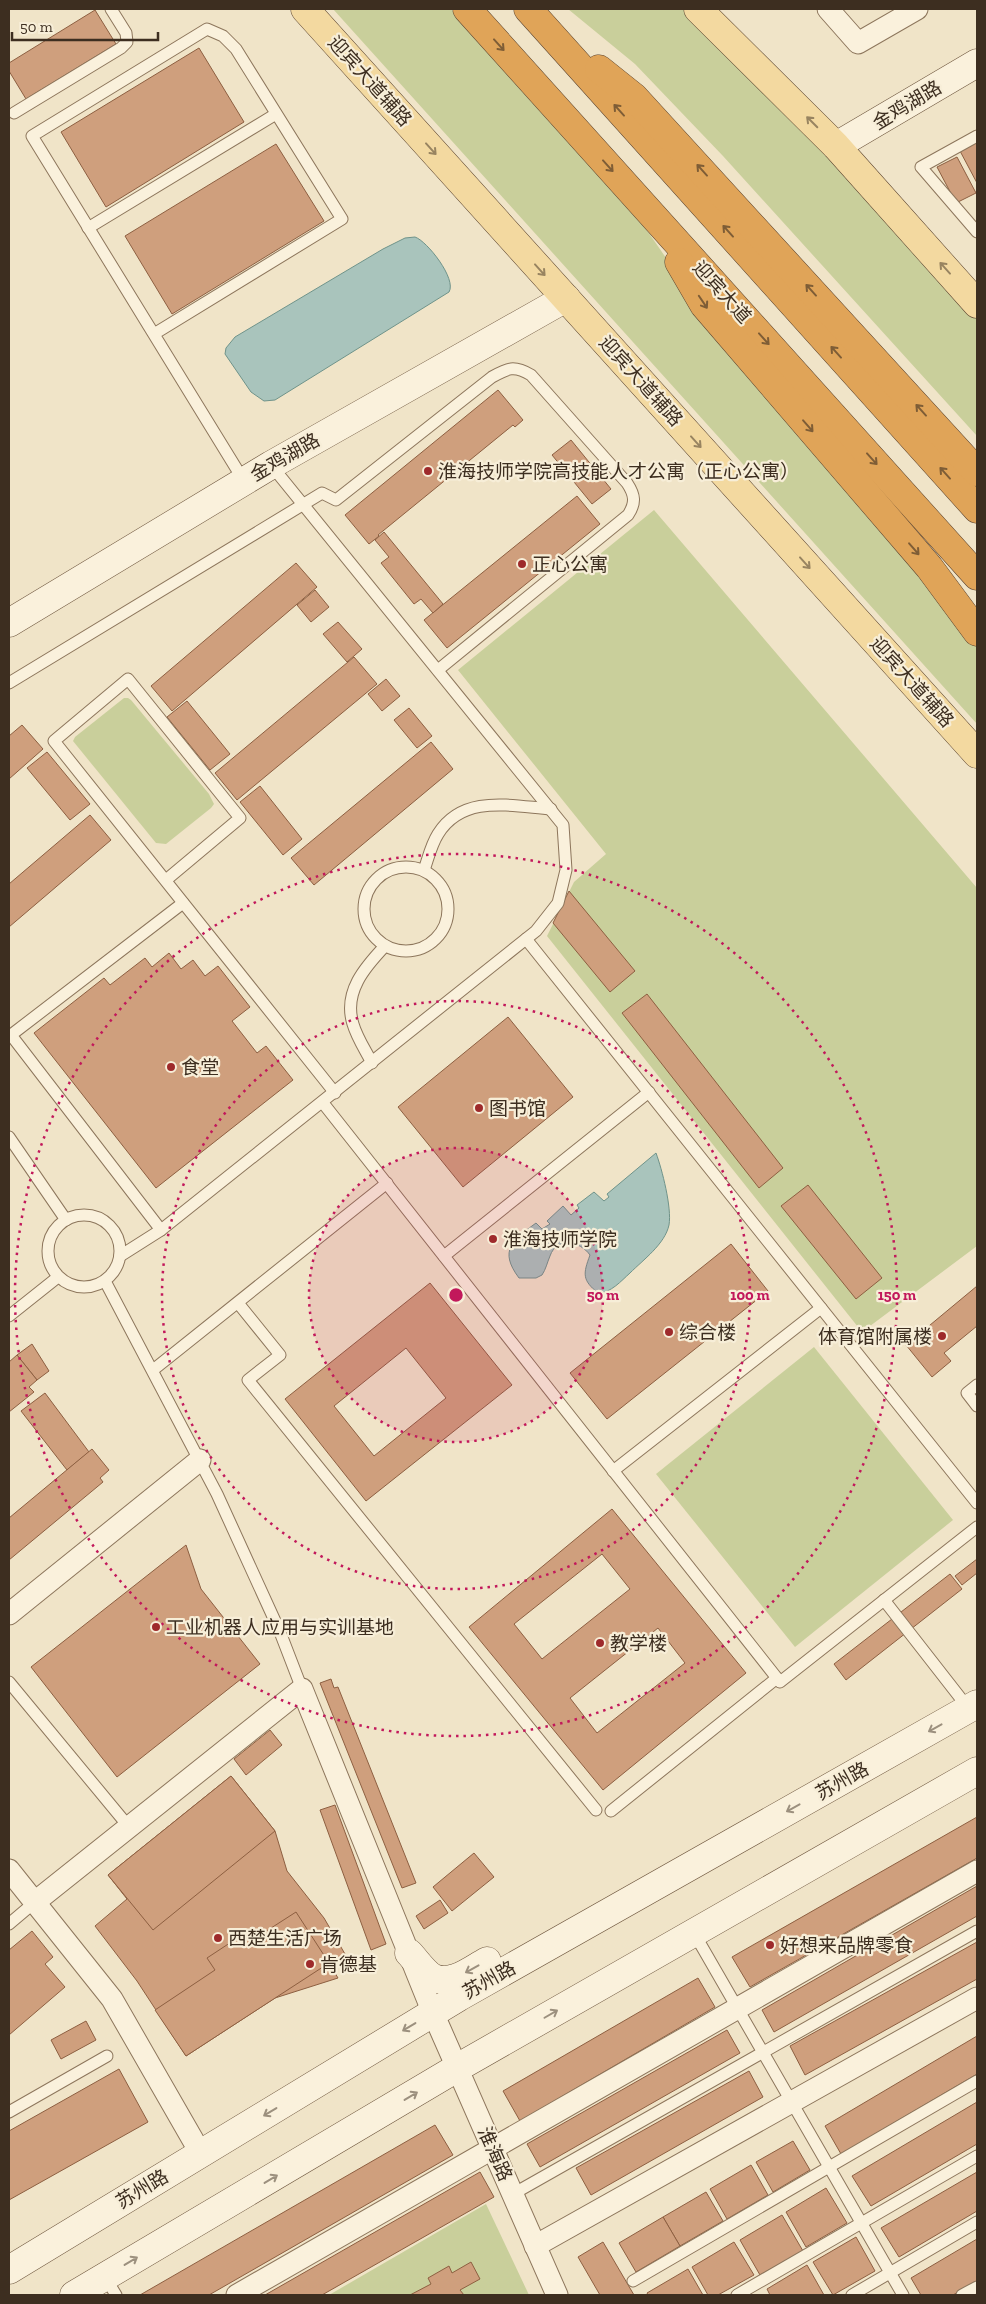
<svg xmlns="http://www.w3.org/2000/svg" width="986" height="2304" viewBox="0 0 986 2304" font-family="'Zilla Slab','Noto Sans SC',serif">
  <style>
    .green { fill: #c9cf9b }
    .water { fill: #a9c4bc; stroke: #6f938a }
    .building { fill: #cf9f7d; stroke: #8d5f41; fill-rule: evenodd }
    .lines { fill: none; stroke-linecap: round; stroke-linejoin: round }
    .lane-casing { stroke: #8d765c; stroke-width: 13 }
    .street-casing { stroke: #8d765c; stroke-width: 23 }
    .secondary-casing { stroke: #6f573f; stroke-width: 29 }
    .primary-casing { stroke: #5b4430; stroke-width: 29 }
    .highway-casing { stroke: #5b4430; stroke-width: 29 }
    .lane { stroke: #faf1dc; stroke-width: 11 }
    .street { stroke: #faf1dc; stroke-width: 21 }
    .secondary { stroke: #faf1dc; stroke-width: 28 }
    .primary { stroke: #f3d9a0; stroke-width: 28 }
    .highway { stroke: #e0a458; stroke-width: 28 }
    .oneway { stroke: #7e5d36 }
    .oneway2 { stroke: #988460 }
    .oneway3 { stroke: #9c907e }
    .ring { fill: none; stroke: #c2185b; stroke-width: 2.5; stroke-dasharray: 2.5 5 }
    .poi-dot { fill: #9e2a2b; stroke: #f7eed8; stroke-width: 2 }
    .labels { text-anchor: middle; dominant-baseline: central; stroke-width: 4.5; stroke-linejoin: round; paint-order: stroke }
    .street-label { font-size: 19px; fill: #3d2e20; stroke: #f7eed8 }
    .poi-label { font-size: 19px; fill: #3d2e20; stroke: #f7eed8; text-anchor: start }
    .centre { fill: #c2185b; stroke: #f7eed8; stroke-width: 2.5 }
    .ring-label { font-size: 15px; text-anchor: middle; font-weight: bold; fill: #c2185b; stroke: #f7eed8; stroke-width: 4.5; stroke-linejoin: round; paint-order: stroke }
  </style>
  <rect width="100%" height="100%" fill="#f0e4c8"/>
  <g class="green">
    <polygon points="333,9 451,9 635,213 693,297 977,641 977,724"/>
    <polygon points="568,9 683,9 833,158 977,318 977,436 723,156 635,64"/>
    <polygon points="654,510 977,888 977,1246 862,1332 547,936 574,882 606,854 458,670"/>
    <polygon points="124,698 128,698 131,700 209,794 214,804 211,808 166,844 156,843 73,741 75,737"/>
    <polygon points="814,1347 953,1520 795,1647 656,1474"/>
    <polygon points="486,2204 529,2295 329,2295"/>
  </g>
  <g class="water">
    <path d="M415,237C427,241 457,279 449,292L275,400L264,401L251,392L225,354L226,348L235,337L383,249L405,238Z"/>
    <path d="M656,1153C662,1169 672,1208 669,1225C665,1244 643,1260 630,1273C621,1281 611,1293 598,1293C582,1280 583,1274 590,1255C580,1241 557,1236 550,1256C547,1263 546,1269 542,1275L536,1278H519C498,1250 513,1240 536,1223L542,1229L550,1224L547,1221L563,1206L571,1215L579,1208L577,1205L594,1192L604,1201L609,1197L607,1194Z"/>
  </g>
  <g class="building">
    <polygon points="95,10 116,44 26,99 9,71 9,63"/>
    <polygon points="199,48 244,122 106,207 61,132"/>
    <polygon points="977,142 977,183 960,151"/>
    <polygon points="276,144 324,221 172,314 125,236"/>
    <polygon points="957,157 976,193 956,203 937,167"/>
    <polygon points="498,390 523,420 515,427 513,425 378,535 379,536 369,544 345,515"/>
    <polygon points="571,440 611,489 592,504 552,455"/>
    <polygon points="577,496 600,524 447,648 424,620"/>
    <polygon points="384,532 443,604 433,613 421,599 414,604 381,563 389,557 375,540"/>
    <polygon points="296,563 317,587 172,711 151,686"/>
    <polygon points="315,590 329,607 311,622 297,605"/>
    <polygon points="338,622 362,649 347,662 323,634"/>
    <polygon points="354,657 377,684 237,800 215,773"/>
    <polygon points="386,679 400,696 382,711 368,694"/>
    <polygon points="187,701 230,754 210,770 167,717"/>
    <polygon points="409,708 432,736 417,748 394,720"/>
    <polygon points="22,725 43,749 9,779 9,736"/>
    <polygon points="431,742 453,769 314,885 291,858"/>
    <polygon points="47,752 90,804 70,820 27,768"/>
    <polygon points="260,786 302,839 283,855 240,802"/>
    <polygon points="90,815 111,840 9,927 9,884"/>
    <polygon points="569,891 635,971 610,992 553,923"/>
    <polygon points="169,953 181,969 193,960 205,976 218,966 250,1007 232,1021 257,1053 266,1046 293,1080 156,1188 34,1033 104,978 110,985 145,958 152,967"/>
    <polygon points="647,994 783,1168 759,1188 622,1013"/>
    <polygon points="508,1017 573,1097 463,1187 398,1107"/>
    <polygon points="808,1185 882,1278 856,1299 781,1206"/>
    <polygon points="731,1244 768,1291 607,1419 570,1373"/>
    <path d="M430,1283L512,1385L366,1501L285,1399ZM406,1348L446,1398L374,1456L334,1406Z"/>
    <polygon points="977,1286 977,1326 944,1353 951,1361 932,1377 906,1345"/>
    <polygon points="32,1344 49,1371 37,1380 17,1355"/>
    <polygon points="17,1355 37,1380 29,1387 34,1392 9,1412 9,1362"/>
    <polygon points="45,1393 89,1452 67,1470 21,1411"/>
    <polygon points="92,1449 109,1470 100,1478 103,1482 9,1560 9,1518"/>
    <path d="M612,1509L746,1673L603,1790L469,1627ZM602,1554L630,1589L542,1659L514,1624ZM658,1628L685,1663L597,1733L570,1698Z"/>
    <polygon points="186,1545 201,1589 260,1664 117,1777 31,1667"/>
    <polygon points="977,1559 977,1573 962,1585 955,1576"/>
    <polygon points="950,1574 962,1589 846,1680 834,1664"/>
    <polygon points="331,1679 334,1688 338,1687 416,1883 402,1888 320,1683"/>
    <polygon points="270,1730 282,1745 246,1775 234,1759"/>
    <polygon points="231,1776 275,1831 287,1871 324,1918 345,1954 329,1963 338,1978 275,1998 186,2056 137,1981 95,1926 127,1899 108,1875"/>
    <polygon points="231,1776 275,1831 153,1930 108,1875"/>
    <polygon points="335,1805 386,1944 371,1950 320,1810"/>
    <polygon points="977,1817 977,1858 750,1987 732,1957"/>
    <polygon points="474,1853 494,1877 452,1911 433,1887"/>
    <polygon points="977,1886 977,1916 774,2032 762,2010"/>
    <polygon points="440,1900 448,1913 424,1929 416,1916"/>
    <polygon points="296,1912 329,1963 186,2056 155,2010 215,1970 207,1958 248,1931 254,1939"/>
    <polygon points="32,1931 53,1957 45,1964 65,1987 9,2035 9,1950"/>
    <polygon points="977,1942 977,1979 805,2075 790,2046"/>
    <polygon points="698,1978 715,2007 520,2121 503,2091"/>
    <polygon points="86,2021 96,2040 61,2059 51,2040"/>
    <polygon points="727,2030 740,2053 540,2167 527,2144"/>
    <polygon points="977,2036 977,2074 841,2154 825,2126"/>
    <polygon points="119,2069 148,2122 9,2200 9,2131"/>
    <polygon points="749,2071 763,2097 591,2195 576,2168"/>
    <polygon points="977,2102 977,2144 871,2206 852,2176"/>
    <polygon points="435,2125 453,2155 209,2295 140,2295"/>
    <polygon points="793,2141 810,2170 773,2192 756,2162"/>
    <polygon points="751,2165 768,2195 727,2219 710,2189"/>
    <polygon points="480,2172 494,2197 322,2295 265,2295"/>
    <polygon points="977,2172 977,2211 899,2257 881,2228"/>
    <polygon points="826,2188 847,2223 806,2247 786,2212"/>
    <polygon points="706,2192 723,2221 680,2246 663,2217"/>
    <polygon points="782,2215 803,2251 760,2275 740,2240"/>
    <polygon points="663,2217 680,2246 636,2272 619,2243"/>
    <polygon points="856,2237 875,2271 833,2295 813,2262"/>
    <polygon points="977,2239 977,2281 953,2295 921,2295 911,2278"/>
    <polygon points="603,2242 634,2295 600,2295 578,2257"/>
    <polygon points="734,2242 754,2275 718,2295 708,2295 692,2267"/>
    <polygon points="471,2262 480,2279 460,2290 464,2295 410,2295 431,2284 428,2278 449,2266 452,2273"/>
    <polygon points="807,2265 824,2295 770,2295 767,2289"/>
    <polygon points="688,2269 703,2295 648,2295 647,2293"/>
  </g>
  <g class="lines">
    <defs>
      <g id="lane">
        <polyline points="14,113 121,48 127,42 126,33 111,9"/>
        <polyline points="977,136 921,167 977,232"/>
        <polyline points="88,228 276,114"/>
        <polyline points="154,334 342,219 236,49 223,36 207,29 32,136 244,481"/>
        <path d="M9,683L322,493L336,500L492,377C508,368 514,365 531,375L627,483C635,495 636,503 628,515L438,670"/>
        <circle cx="406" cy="909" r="42"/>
        <path d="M424,870C428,859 431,845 438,834C463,794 510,806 551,809"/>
        <polyline points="166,880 240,818 128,679 54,741 335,1093"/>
        <polyline points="526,939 977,1503"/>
        <path d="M372,1063C366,1051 357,1038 353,1024C343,992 365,967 385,946"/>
        <polyline points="323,1103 780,1682 977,1527"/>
        <polyline points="9,1137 66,1220"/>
        <circle cx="84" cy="1251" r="36"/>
        <polyline points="161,1230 11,1035 183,903"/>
        <polyline points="120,1256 161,1230 536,931 558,903 566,870 563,825 271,465"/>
        <polyline points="444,1256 649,1092"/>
        <polyline points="105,1281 217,1494 280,1632 302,1689"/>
        <polyline points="238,1303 280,1355 248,1380 596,1810"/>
        <polyline points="9,1316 58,1277"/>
        <polyline points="153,1370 387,1183"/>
        <polyline points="977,1385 967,1393 977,1406"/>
        <polyline points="613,1471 821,1308"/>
        <polyline points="884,1600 969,1709"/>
        <polyline points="9,1682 129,1827"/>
        <polyline points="611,1811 777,1678"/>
        <polyline points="9,1924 35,1902"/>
        <polyline points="694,1933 903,2295"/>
        <polyline points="9,2112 107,2056"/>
        <polyline points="513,2194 977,1931"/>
        <polyline points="105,2277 116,2295"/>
        <polyline points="633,2281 977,2081"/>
        <polyline points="737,2295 977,2156"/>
        <polyline points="852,2295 977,2222"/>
        <polyline points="962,2295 977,2287"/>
      </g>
      <g id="street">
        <polyline points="828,9 858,43 917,9"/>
        <polyline points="9,1614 200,1460"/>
        <polyline points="9,1870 112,1999 201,2154"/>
        <polyline points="35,1902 302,1689 433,2013 557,2295"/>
        <polyline points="535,2246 977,1998"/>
        <polyline points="237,2295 977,1871"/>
      </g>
      <g id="secondary">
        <polyline points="836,146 977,63"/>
        <polyline points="9,623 271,465 566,298"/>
        <path d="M409,1953C416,1960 425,1974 434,1978C452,1986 472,1969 487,1961"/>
        <polyline points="9,2270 459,1997 977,1704"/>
        <polyline points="74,2295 457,2068 977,1771"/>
      </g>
      <g id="primary">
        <polyline points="305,9 977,754"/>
        <polyline points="698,9 836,146 977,304"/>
      </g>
      <g id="highway">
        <polyline points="467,9 977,576"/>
        <polyline points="528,9 977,509"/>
        <polyline points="599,69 634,97 977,472"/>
        <polyline points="679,262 704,305 929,567 977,632"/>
      </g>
    </defs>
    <use href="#lane" class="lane-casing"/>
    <use href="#street" class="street-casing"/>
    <use href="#secondary" class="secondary-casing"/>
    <use href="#primary" class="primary-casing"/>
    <use href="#highway" class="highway-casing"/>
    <use href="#lane" class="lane"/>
    <use href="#street" class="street"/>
    <use href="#secondary" class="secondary"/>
    <use href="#primary" class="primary"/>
    <use href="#highway" class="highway"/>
  </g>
  <defs><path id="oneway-shaft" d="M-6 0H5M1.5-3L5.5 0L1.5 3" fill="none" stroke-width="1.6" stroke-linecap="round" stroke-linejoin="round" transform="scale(1.25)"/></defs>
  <g class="oneway">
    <use href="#oneway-shaft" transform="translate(499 45) rotate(48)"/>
    <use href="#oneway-shaft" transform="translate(619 110) rotate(-132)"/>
    <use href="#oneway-shaft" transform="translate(608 166) rotate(48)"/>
    <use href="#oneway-shaft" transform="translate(702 170) rotate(-132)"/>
    <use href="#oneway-shaft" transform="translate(728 231) rotate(-132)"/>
    <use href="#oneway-shaft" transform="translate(811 290) rotate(-132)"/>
    <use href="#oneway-shaft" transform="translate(703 302) rotate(56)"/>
    <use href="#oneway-shaft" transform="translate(764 339) rotate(48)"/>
    <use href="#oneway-shaft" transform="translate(836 352) rotate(-132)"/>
    <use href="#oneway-shaft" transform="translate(921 410) rotate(-132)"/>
    <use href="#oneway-shaft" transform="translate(808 426) rotate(49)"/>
    <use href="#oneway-shaft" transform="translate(872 459) rotate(48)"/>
    <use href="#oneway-shaft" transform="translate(945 473) rotate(-132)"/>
    <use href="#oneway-shaft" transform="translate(914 549) rotate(49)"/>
  </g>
  <g class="oneway2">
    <use href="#oneway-shaft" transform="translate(812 122) rotate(-135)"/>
    <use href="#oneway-shaft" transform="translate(431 149) rotate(48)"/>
    <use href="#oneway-shaft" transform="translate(945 268) rotate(-132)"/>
    <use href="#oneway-shaft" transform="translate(540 270) rotate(48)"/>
    <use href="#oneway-shaft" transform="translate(696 442) rotate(48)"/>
    <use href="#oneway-shaft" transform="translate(805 563) rotate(48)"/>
  </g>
  <g class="oneway3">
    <use href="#oneway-shaft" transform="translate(935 1728) rotate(151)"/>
    <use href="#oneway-shaft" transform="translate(793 1808) rotate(151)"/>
    <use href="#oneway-shaft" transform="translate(472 1969) rotate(151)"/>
    <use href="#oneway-shaft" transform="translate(551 2014) rotate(-30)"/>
    <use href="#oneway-shaft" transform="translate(409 2027) rotate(149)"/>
    <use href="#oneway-shaft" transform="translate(411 2096) rotate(-31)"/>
    <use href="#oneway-shaft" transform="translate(270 2112) rotate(149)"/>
    <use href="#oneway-shaft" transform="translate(271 2179) rotate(-31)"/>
    <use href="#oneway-shaft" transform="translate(131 2261) rotate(-31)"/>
  </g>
  <circle cx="456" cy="1295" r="147" fill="#c2185b" fill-opacity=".12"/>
  <g class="ring">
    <circle cx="456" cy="1295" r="147"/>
    <circle cx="456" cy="1295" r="294"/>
    <circle cx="456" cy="1295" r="441"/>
  </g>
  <g class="poi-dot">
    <circle cx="428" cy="471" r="5"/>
    <circle cx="522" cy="564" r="5"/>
    <circle cx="171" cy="1067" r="5"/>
    <circle cx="479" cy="1108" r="5"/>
    <circle cx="493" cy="1239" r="5"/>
    <circle cx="669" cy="1332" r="5"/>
    <circle cx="942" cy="1336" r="5"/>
    <circle cx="156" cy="1627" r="5"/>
    <circle cx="600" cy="1643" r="5"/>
    <circle cx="218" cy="1938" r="5"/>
    <circle cx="770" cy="1945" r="5"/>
    <circle cx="310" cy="1964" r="5"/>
  </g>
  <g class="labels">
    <g class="street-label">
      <text transform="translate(370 81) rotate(48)">迎宾大道辅路</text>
      <text transform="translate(907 105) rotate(-31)">金鸡湖路</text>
      <text transform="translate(722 292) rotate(48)">迎宾大道</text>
      <text transform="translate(641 381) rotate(48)">迎宾大道辅路</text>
      <text transform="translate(285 457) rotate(-30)">金鸡湖路</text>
      <text transform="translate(912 682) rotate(48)">迎宾大道辅路</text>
      <text transform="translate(842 1781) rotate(-29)">苏州路</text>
      <text transform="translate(489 1980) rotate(-29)">苏州路</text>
      <text transform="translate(495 2154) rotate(66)">淮海路</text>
      <text transform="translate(142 2189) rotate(-31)">苏州路</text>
    </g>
    <g class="poi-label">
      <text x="438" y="471">淮海技师学院高技能人才公寓（正心公寓）</text>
      <text x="532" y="564">正心公寓</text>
      <text x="181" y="1067">食堂</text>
      <text x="489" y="1108">图书馆</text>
      <text x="503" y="1239">淮海技师学院</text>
      <text x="679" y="1332">综合楼</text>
      <text x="932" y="1336" text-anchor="end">体育馆附属楼</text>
      <text x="166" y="1627">工业机器人应用与实训基地</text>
      <text x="610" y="1643">教学楼</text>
      <text x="228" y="1938">西楚生活广场</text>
      <text x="780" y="1945">好想来品牌零食</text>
      <text x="320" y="1964">肯德基</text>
    </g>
  </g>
  <circle cx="456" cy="1295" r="8" class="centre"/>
  <g class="ring-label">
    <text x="603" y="1300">50 m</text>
    <text x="750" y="1300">100 m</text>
    <text x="897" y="1300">150 m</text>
  </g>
  <rect width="986" height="2304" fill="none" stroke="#3d2e20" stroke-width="20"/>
  <path d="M12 32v8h146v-8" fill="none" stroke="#3d2e20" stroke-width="2.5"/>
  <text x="20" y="32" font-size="15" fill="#3d2e20" stroke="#f7eed8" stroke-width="4" paint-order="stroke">50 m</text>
</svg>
